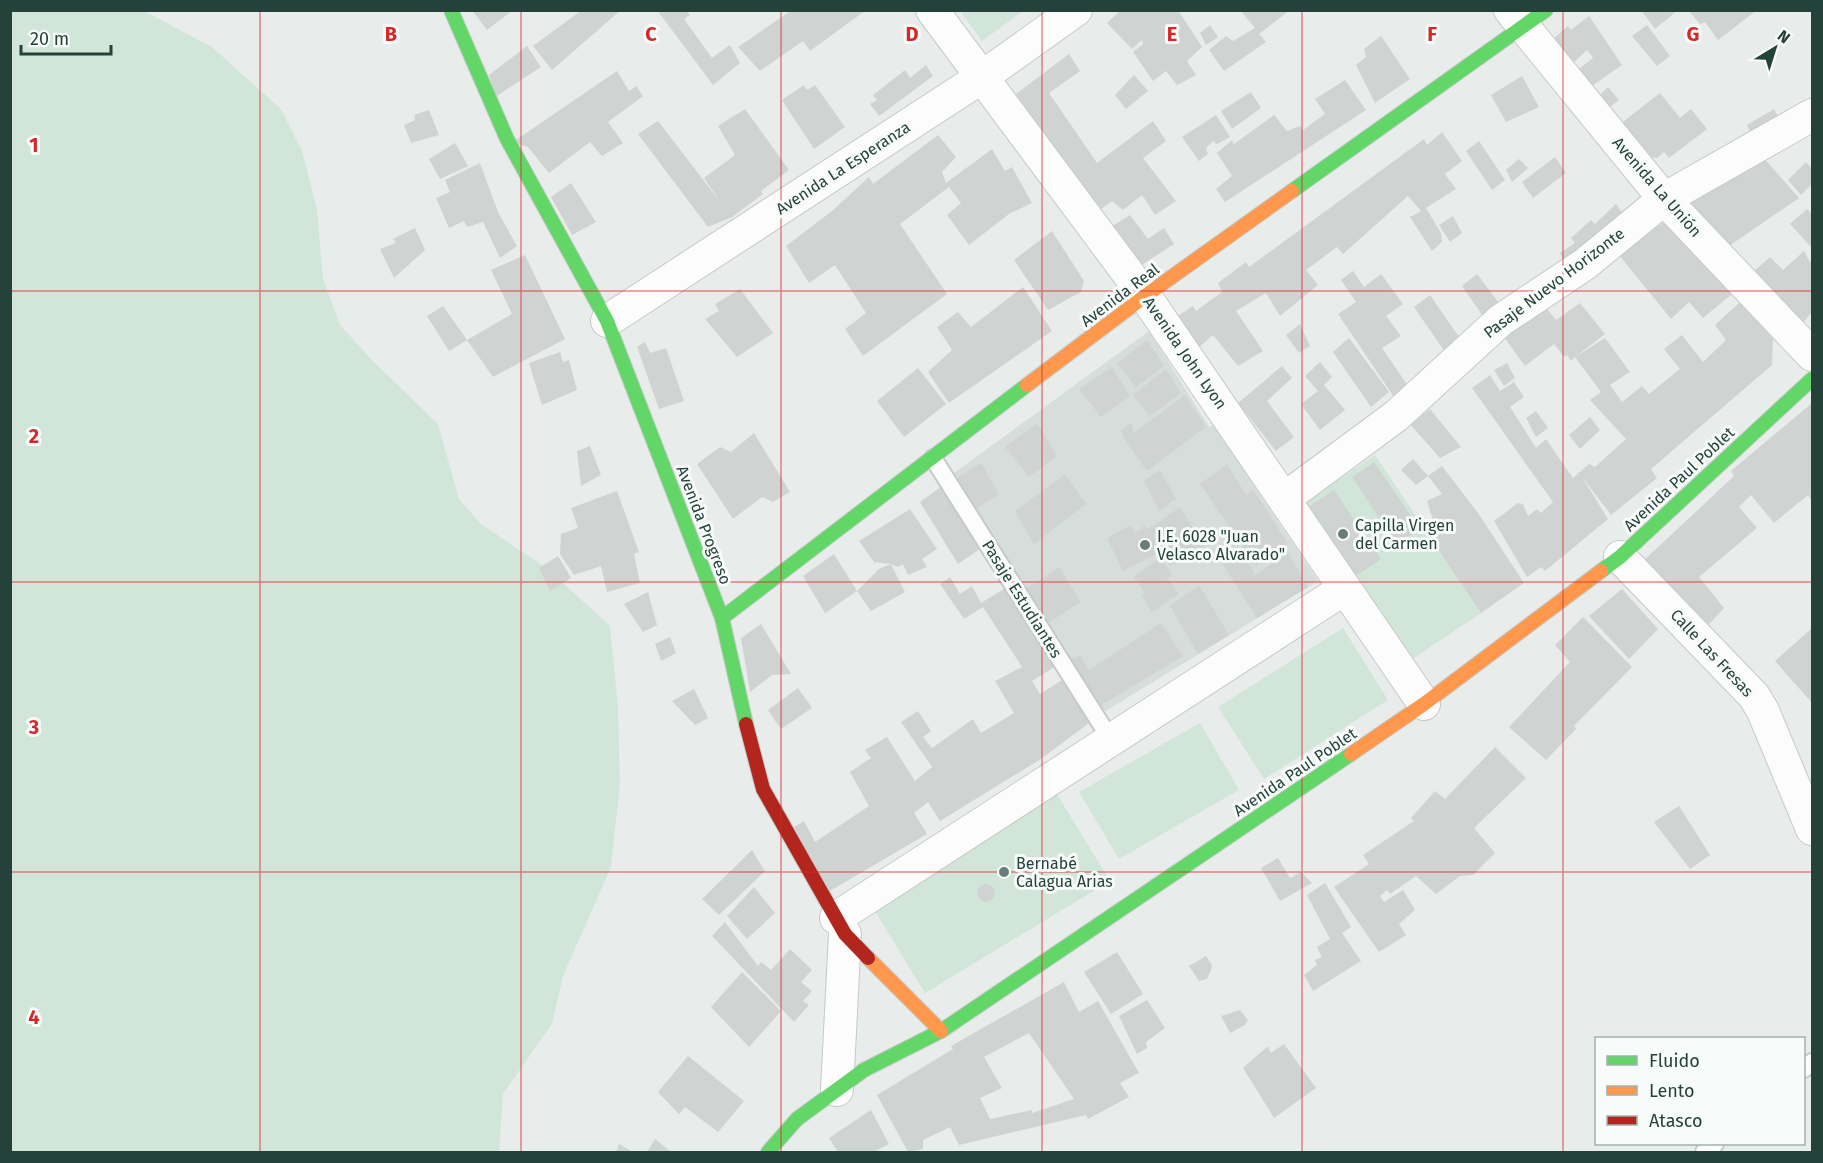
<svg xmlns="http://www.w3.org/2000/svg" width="1823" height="1163" viewBox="0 0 1823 1163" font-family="'Fira Sans',sans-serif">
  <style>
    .built { fill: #d6dedb }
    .green { fill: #d1e6d8 }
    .building { fill: #cfd4d2; fill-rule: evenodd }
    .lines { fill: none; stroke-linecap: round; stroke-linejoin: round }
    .lane-casing { stroke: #c5cac8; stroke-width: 20 }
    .street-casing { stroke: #c5cac8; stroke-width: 34 }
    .fast-casing { stroke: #c3cbc8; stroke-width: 16 }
    .slow-casing { stroke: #c3cbc8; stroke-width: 16 }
    .jam-casing { stroke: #c3cbc8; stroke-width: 16 }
    .lane { stroke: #fcfcfc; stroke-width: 16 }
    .street { stroke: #fcfcfc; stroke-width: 32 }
    .fast { stroke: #63d668; stroke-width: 14 }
    .slow { stroke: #ff974d; stroke-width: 14 }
    .jam { stroke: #b3261e; stroke-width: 14 }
    .grid { fill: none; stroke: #d62828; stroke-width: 1.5; stroke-opacity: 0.55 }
    .poi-dot { fill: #697e78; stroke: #f7fbf9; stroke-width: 2 }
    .labels { text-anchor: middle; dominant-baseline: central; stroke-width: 6; stroke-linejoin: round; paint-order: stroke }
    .street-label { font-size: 16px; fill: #24423a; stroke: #f7fbf9 }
    .poi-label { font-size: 16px; fill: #24423a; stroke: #f7fbf9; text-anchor: start }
    .grid-label { font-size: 20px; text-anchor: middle; font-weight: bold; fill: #d62828; stroke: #f7fbf9; stroke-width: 6; stroke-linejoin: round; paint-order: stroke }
  </style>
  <rect width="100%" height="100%" fill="#e8edeb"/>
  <polygon class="built" points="1149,331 1209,427 1213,425 1318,581 1099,715 954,473"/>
  <g class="green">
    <polygon points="10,11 144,11 212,47 281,109 302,151 317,209 323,279 340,325 373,361 438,424 459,499 481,524 548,569 610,626 618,707 620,783 611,867 563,976 552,1024 503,1094 499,1152 11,1152"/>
    <polygon points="960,11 1023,11 982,41"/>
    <polygon points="1375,455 1481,613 1405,664 1299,506"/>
    <polygon points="1343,628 1388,700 1264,779 1218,707"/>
    <polygon points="1200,723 1239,790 1119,859 1079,792"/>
    <polygon points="1055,791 1110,881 925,993 870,903"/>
  </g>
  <g class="building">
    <polygon points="472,10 513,10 487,30"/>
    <polygon points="582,10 621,10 552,70 533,46"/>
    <polygon points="657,10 686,10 690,15 684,19 712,58 730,45 740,63 713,85"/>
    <polygon points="792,10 866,10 810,51 803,41 760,71 738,47"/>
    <polygon points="1121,10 1178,10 1202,47 1187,61 1196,75 1177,85 1166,71 1153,81 1133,52 1143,44 1142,40 1132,49 1107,23"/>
    <polygon points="1240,10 1290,10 1259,34 1266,42 1224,71 1209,50 1226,36 1233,41 1255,28"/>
    <polygon points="1641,10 1678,10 1655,29"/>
    <polygon points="1688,10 1757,10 1718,40 1705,22 1700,24"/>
    <polygon points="1589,16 1622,65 1589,88 1575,72 1593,58 1587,50 1567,69 1545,46 1568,26 1571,30"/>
    <polygon points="1210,25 1218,37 1206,45 1200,33"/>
    <polygon points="1647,25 1670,56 1657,66 1632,36"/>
    <polygon points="1381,36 1410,79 1375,103 1356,65 1366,57 1364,49"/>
    <polygon points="527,46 541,67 495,97 489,75"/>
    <polygon points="1069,54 1080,71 1049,93 1097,163 1153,121 1166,141 1143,158 1176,201 1155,215 1142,195 1123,210 1112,201 1097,212 1016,94"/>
    <polygon points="926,65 933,76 879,116 870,104 877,100 873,95 905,70 910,78"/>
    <polygon points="617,71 629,91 636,86 643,96 608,122 623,143 602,156 590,142 549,173 528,147 513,142"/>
    <polygon points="1134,75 1148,91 1126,109 1115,95"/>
    <polygon points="1522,76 1539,107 1506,122 1491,95"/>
    <polygon points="1345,80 1366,110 1225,202 1216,189 1232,176 1217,153 1232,140 1234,144 1274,115 1287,131 1300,126 1303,130 1325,114 1315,99"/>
    <polygon points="804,85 807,90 815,85 845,127 814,149 782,100"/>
    <polygon points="1608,87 1619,100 1605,111 1596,99"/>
    <polygon points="1251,92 1261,108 1232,129 1221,111"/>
    <polygon points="1660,93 1680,118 1691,109 1707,129 1669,158 1664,152 1657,158 1646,156 1615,128"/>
    <polygon points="745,109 789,170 761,191 763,194 732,217 708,227 638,134 658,121 721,203 704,178 735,155 718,126"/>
    <polygon points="1774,109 1782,124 1754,140 1747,125"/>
    <polygon points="429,110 439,135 411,143 404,125 415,120 414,115"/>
    <polygon points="1216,115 1230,137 1217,144 1213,141 1206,148 1208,154 1199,161 1182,137"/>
    <polygon points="1442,132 1462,161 1445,174 1456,189 1426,208 1441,233 1442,242 1432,251 1410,217 1421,211 1408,196 1343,254 1337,247 1306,270 1318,285 1280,316 1266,293 1236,311 1263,351 1238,366 1213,335 1196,350 1172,320 1193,306 1196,311 1222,292 1218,283 1246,262 1249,267 1424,139 1427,145"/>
    <polygon points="938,135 956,157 942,172 946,183 992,149 1005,171 1012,167 1032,203 1009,214 969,245 947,215 961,203 949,187 900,224 947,294 863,356 845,329 866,313 835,265 809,283 786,246 832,211 869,177 873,184"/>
    <polygon points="1479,141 1505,180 1492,190 1466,151"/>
    <polygon points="455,143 468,166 440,179 429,159"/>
    <polygon points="1762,156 1799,198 1726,248 1693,210 1691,200"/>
    <polygon points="1555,157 1566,173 1533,198 1522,182"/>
    <polygon points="1519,159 1528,168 1512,182 1506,170"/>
    <polygon points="1806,162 1812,169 1812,184 1801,195 1788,180"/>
    <polygon points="480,163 498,212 517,246 500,258 483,222 467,227 464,221 449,228 436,198 450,192 445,180"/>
    <polygon points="571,183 596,222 572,235 551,197"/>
    <polygon points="1616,204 1625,216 1566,264 1560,253 1575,243 1571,238 1591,220 1595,224"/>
    <polygon points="1807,209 1812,214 1812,248 1790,224"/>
    <polygon points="1130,215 1148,239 1164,228 1174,244 1134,270 1111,227"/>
    <polygon points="1453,216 1462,233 1450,242 1439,225"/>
    <polygon points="1667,220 1732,294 1703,318 1689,302 1671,319 1619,255"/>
    <polygon points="415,228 425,250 394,278 380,249 396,243 393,239"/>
    <polygon points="1052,231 1084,281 1081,292 1048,310 1014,260"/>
    <polygon points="1804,251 1810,262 1812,259 1812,312 1803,323 1753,272 1770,257 1783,270"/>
    <polygon points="525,255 565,339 493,377 467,340 512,314 491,270"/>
    <polygon points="1353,271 1364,287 1381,274 1403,304 1386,316 1401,336 1382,348 1408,386 1394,397 1338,314 1356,302 1341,280"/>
    <polygon points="1477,274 1502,307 1485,319 1462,286"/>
    <polygon points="1023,287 1052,331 949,403 928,372 952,350 937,327 958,312 971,327"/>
    <polygon points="740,289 773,333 737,357 705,319 719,311 715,304"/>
    <polygon points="1430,295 1461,340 1445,352 1414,307"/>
    <polygon points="1740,302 1773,339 1772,365 1651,469 1657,478 1611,515 1582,477 1608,519 1545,571 1541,567 1527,577 1494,521 1518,503 1523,504 1528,516 1537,509 1541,513 1553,502 1472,388 1490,375 1500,391 1514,382 1524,397 1510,407 1536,448 1546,439 1573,478 1589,464 1595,467 1626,439 1590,400 1601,392 1575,357 1571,361 1567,355 1564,357 1554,344 1525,366 1501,333 1544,305 1556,320 1580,303 1605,334 1575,357 1605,338 1630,372 1610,385 1622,402 1642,386 1649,394 1680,369 1664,349 1682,335 1703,362 1726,340 1715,325"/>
    <polygon points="443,306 467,340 449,351 427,316"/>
    <polygon points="1300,324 1310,346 1299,353 1286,335"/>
    <polygon points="1349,338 1389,392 1371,407 1333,352"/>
    <polygon points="1147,340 1164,366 1136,387 1117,363"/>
    <polygon points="645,342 650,353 666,348 684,401 659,409 637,347"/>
    <polygon points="560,352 563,362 569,360 577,390 542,405 529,363"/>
    <polygon points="1320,362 1332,377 1324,385 1345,410 1320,430 1301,404 1318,391 1305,376"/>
    <polygon points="1507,363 1515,378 1504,386 1494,370"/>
    <polygon points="1282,366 1292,378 1267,401 1294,437 1276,451 1238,403"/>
    <polygon points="1112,367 1130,396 1101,417 1079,389"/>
    <polygon points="918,368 946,404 904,437 877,401"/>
    <polygon points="1166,369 1181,393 1150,416 1133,395"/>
    <polygon points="1185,395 1206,427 1147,471 1126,442 1121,430 1131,423 1134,433"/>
    <polygon points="1812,403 1812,501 1808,495 1774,523 1751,495 1739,507 1757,528 1699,577 1724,608 1703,631 1640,564 1734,476 1731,471"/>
    <polygon points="1430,409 1461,447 1440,458 1410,424"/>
    <polygon points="1536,411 1548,428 1536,437 1526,418"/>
    <polygon points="1590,417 1600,430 1580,449 1569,435"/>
    <polygon points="1037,423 1057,456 1029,477 1005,447"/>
    <polygon points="754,433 790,492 773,502 762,497 733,519 697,464 720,447 731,452"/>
    <polygon points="590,446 601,475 581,486 577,451"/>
    <polygon points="1413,459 1428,476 1416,485 1401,470"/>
    <polygon points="1374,462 1420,529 1397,545 1352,477"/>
    <polygon points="981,463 999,494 976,509 957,478"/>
    <polygon points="1227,464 1246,495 1253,489 1288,544 1256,566 1200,484"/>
    <polygon points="1442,466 1478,513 1524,583 1481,613 1421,524 1433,520 1427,501 1442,494 1428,476"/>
    <polygon points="1160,470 1176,499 1159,511 1144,481"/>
    <polygon points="1065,474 1086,504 1034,544 1015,511"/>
    <polygon points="941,487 980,549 958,564 920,502"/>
    <polygon points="1334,490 1381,559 1358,575 1349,574 1305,509"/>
    <polygon points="617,491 639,552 634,554 640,583 607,592 601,566 574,575 560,554 561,534 578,528 571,508"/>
    <polygon points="1180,507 1205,546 1170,566 1159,553 1123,571 1107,538 1131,525 1135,533 1144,526 1149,529"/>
    <polygon points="910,509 937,549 922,559 927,567 908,575 903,564 898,567 891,564 905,592 871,611 857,591 825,613 803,576 834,554 857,591 879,569 891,564 874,562 859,541"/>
    <polygon points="1240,548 1255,575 1288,552 1308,587 1257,618 1221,562"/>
    <polygon points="558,556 571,578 550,591 539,568"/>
    <polygon points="1160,558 1173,575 1167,578 1179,594 1152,612 1142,596 1145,593 1133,577"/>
    <polygon points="1059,567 1081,602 1045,625 1024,590"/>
    <polygon points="950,577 960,594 972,586 981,603 1007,587 1056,666 1032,681 1040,694 1062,680 1093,720 1041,759 940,821 928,802 914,813 927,834 828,892 794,827 804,821 815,842 869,806 850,772 871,758 865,750 887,737 915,781 932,767 901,722 918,711 931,731 923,737 932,748 973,719 981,733 1014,713 995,681 1022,667 983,607 964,619 940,584"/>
    <polygon points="1199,585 1229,635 1198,654 1170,606"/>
    <polygon points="1622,589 1658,629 1629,659 1589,616"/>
    <polygon points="648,592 657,625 643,632 624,604"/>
    <polygon points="1583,617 1632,667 1574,726 1576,729 1546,760 1509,727 1570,662 1555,645"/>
    <polygon points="1161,623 1183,656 1095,709 1067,662 1080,655 1089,670"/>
    <polygon points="761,624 791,674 772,675 750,692 741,638"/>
    <polygon points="1812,628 1812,703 1775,661"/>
    <polygon points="670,637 676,653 661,661 655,644"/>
    <polygon points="798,688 812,708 781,729 768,710"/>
    <polygon points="694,689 708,718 695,725 672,701"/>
    <polygon points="1495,747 1526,778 1474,828 1495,853 1473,875 1460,876 1436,894 1416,876 1390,894 1387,890 1380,896 1384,902 1403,890 1415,910 1399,924 1406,935 1379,952 1334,887 1369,864 1363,855 1414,821 1411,818 1435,791 1445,799"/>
    <polygon points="1679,806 1710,855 1690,869 1654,822"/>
    <polygon points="752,850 765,871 719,915 702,899"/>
    <polygon points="1278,858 1290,878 1301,872 1312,883 1280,901 1261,868"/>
    <polygon points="1325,883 1351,927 1342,933 1361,961 1313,991 1304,975 1317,965 1315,960 1322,957 1317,947 1330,939 1307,895"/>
    <circle cx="986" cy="893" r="9"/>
    <polygon points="754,887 775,913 747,939 727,916"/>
    <polygon points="725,922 758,966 761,962 771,970 790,949 812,970 801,982 812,991 803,1001 809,1005 794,1022 712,936"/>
    <polygon points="1117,952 1143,994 1111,1014 1084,972"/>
    <polygon points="1206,956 1212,965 1211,970 1207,979 1199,981 1189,966"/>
    <polygon points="742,972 781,1011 749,1047 711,1007"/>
    <path d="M1064,982L1079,1012L1098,1001L1139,1073L1120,1083L1129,1097L1088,1119L1086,1115L959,1145L950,1127L923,1140V1149L908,1152L877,1095L953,1049L951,1046ZM1029,1033L1074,1099L1032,1113V1110L990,1119L980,1098L1002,1088L984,1057Z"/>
    <polygon points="1147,1000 1165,1028 1146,1042 1147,1048 1137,1054 1119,1016"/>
    <polygon points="1240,1010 1248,1020 1245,1025 1230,1033 1221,1016"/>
    <polygon points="1284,1044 1316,1088 1274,1118 1243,1068 1268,1046 1271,1053"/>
    <polygon points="688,1056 744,1101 718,1132 685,1107 679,1114 658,1092"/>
    <polygon points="871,1110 889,1144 873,1152 838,1152 829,1138"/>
    <polygon points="655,1139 671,1152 647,1152"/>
    <polygon points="619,1144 631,1151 630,1152 616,1152"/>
  </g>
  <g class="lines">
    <defs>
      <g id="lane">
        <polyline points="933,458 1111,740"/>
        <polyline points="1804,1069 1812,1062"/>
        <polyline points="1704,1152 1715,1144"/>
      </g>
      <g id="street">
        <polyline points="932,10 1145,296 1424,704"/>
        <polyline points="1510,10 1664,199 1812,355"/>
        <polyline points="607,321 982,77 1076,10"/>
        <polyline points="1285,498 1396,416 1501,320 1585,264 1664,199 1812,115"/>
        <polyline points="1620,557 1754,696 1763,711 1812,829"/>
        <polyline points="836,918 1344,589"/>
        <polyline points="837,1090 845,934"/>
      </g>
      <g id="fast">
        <polyline points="451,10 507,139 607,321 722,618 746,724"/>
        <polyline points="1292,191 1546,10"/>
        <polyline points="1601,571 1620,557 1812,379"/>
        <polyline points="722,618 1027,385"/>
        <polyline points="768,1152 797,1119 864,1070 941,1031 1351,754"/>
      </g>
      <g id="slow">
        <polyline points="1027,385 1145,296 1292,191"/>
        <polyline points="1351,754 1424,704 1601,571"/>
        <polyline points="868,958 941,1031"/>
      </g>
      <polyline id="jam" points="746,724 763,789 845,934 868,958"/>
    </defs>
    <use href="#lane" class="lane-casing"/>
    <use href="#street" class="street-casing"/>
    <use href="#fast" class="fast-casing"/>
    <use href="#slow" class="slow-casing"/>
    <use href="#jam" class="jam-casing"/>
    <use href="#lane" class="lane"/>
    <use href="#street" class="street"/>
    <use href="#fast" class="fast"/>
    <use href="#slow" class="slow"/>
    <use href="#jam" class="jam"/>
  </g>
  <path class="grid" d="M260,10V1152M521,10V1152M781,10V1152M1042,10V1152M1302,10V1152M1563,10V1152M10,291H1812M10,582H1812M10,872H1812"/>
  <g class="poi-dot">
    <circle cx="1343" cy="534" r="6"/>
    <circle cx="1145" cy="545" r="6"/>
    <circle cx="1004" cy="872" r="6"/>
  </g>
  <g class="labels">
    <g class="street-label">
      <text transform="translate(843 168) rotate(-33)">Avenida La Esperanza</text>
      <text transform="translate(1657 187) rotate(49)">Avenida La Unión</text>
      <text transform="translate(1554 283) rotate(-37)">Pasaje Nuevo Horizonte</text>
      <text transform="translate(1120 295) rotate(-37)">Avenida Real</text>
      <text transform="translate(1185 353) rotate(55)">Avenida John Lyon</text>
      <text transform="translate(1679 479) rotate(-43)">Avenida Paul Poblet</text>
      <text transform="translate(704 525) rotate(69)">Avenida Progreso</text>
      <text transform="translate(1022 599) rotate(58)">Pasaje Estudiantes</text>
      <text transform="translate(1712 653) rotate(47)">Calle Las Fresas</text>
      <text transform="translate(1295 772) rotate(-34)">Avenida Paul Poblet</text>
    </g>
    <g class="poi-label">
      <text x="1355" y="525">Capilla Virgen<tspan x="1355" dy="18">del Carmen</tspan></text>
      <text x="1157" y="536">I.E. 6028 "Juan<tspan x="1157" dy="18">Velasco Alvarado"</tspan></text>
      <text x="1016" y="863">Bernabé<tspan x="1016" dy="18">Calagua Arias</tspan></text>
    </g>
  </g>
  <g class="grid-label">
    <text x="391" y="41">B</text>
    <text x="651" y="41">C</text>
    <text x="912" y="41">D</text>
    <text x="1172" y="41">E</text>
    <text x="1432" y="41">F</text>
    <text x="1693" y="41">G</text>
    <text x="34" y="152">1</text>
    <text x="34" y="443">2</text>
    <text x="34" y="734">3</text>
    <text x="34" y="1024">4</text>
  </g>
  <rect width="1823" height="1163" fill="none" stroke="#24423a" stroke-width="24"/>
  <rect x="1595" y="1037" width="210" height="108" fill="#f7fbf9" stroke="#a3b1ad" stroke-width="1.5"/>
  <rect x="1607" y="1056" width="30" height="9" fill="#63d668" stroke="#a3b1ad" stroke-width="1.5"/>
  <text x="1649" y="1067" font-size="18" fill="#24423a">Fluido</text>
  <rect x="1607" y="1086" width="30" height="9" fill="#ff974d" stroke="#a3b1ad" stroke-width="1.5"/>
  <text x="1649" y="1097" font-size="18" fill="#24423a">Lento</text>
  <rect x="1607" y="1116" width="30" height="9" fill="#b3261e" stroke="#a3b1ad" stroke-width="1.5"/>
  <text x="1649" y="1127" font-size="18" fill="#24423a">Atasco</text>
  <g transform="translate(1775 48) rotate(38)" stroke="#f7fbf9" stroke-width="4.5" paint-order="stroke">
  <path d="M0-4.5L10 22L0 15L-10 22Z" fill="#24423a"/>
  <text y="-9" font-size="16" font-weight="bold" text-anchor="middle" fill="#24423a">N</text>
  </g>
  <path d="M21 45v9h90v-9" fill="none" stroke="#24423a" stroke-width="3"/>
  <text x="30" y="45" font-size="18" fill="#24423a" stroke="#f7fbf9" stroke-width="4.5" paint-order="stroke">20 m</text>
</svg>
